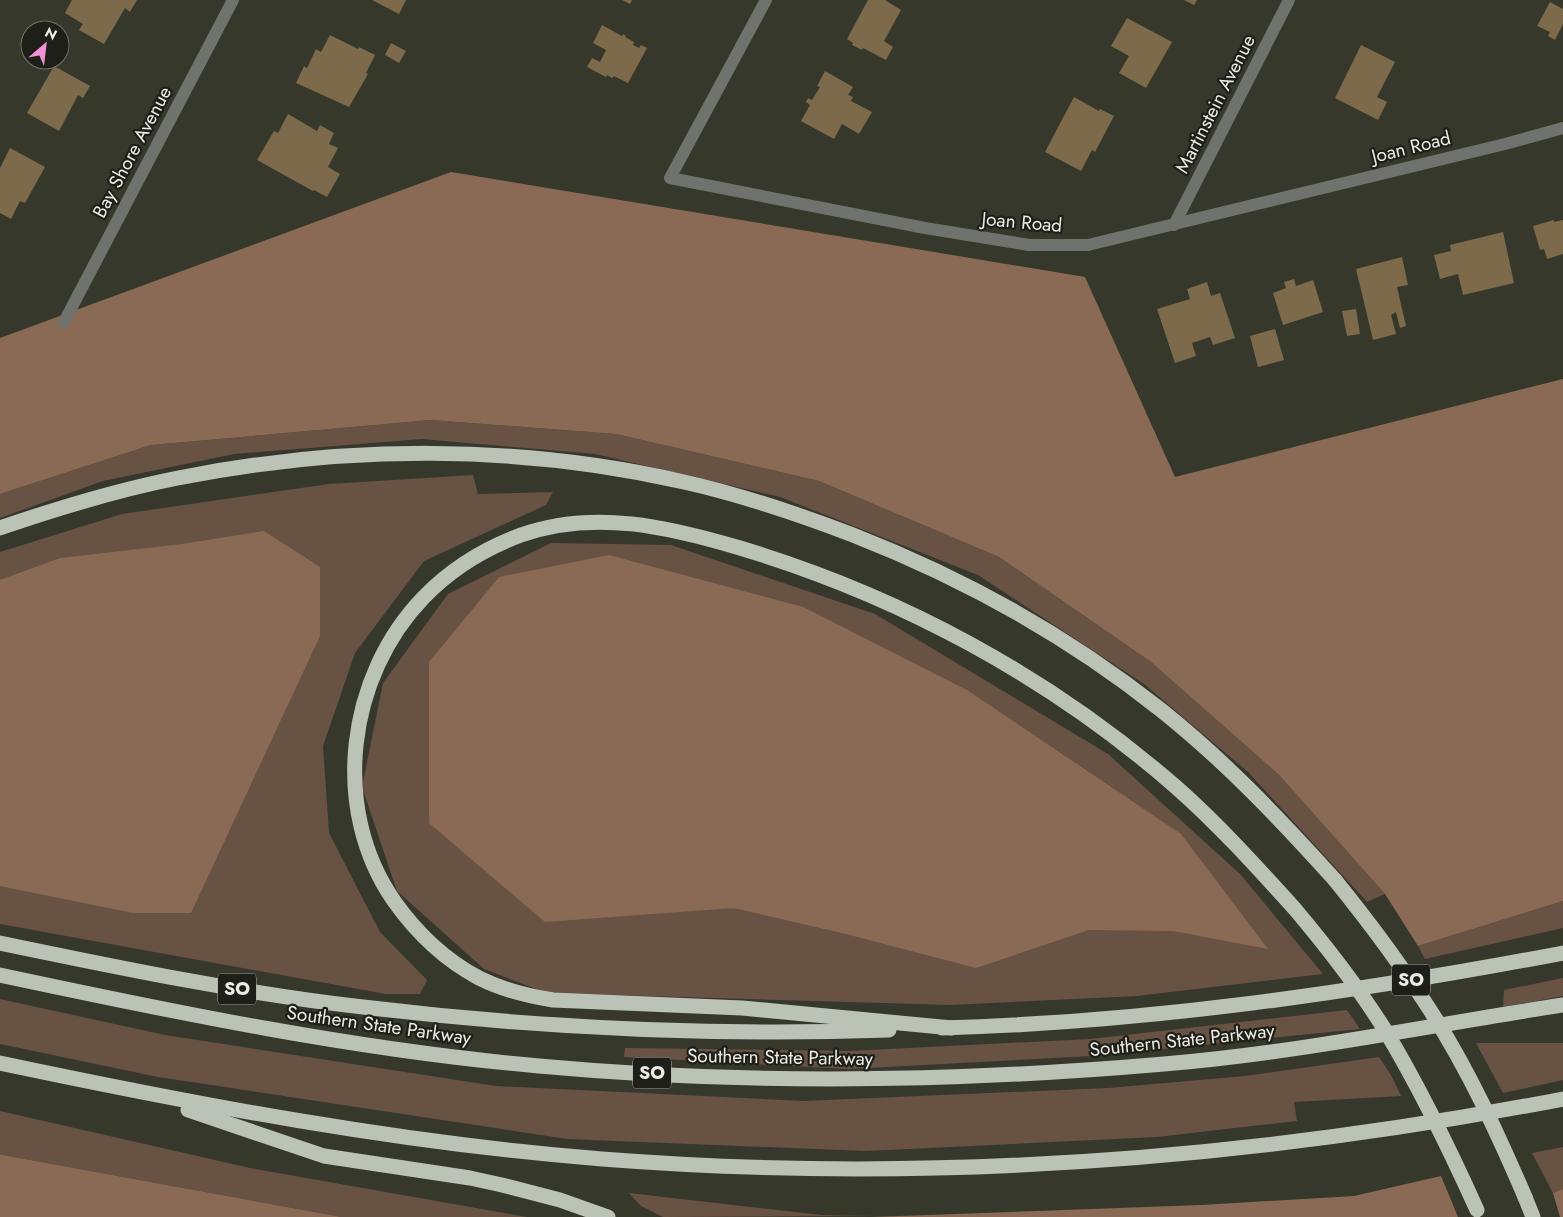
<svg xmlns="http://www.w3.org/2000/svg" width="1563" height="1217" viewBox="0 0 1563 1217" font-family="Jost,sans-serif">
  <style>
    .green { fill: #685243 }
    .forest { fill: #8a6a54 }
    .building { fill: #7c6a4a }
    .lines { fill: none; stroke-linecap: round; stroke-linejoin: round }
    .minor { stroke: #6f726d; stroke-width: 12 }
    .motorway { stroke: #bbc2b6; stroke-width: 15 }
    .motorway-bridge { stroke: #bbc2b6; stroke-width: 15 }
    .labels { text-anchor: middle; dominant-baseline: central; stroke-width: 4.5; stroke-linejoin: round; paint-order: stroke }
    .shield { fill: #1e1f19; stroke: #aeaea8; stroke-width: 1 }
    .shield-label { font-size: 18px; font-weight: bold; fill: #ecece5 }
    .street-label { font-size: 19px; fill: #ecece5; stroke: #1e1f19 }
  </style>
  <rect width="100%" height="100%" fill="#37382c"/>
  <g class="green">
    <polygon points="431,420 616,434 819,481 999,557 1151,662 1279,775 1385,894 1367,902 1248,772 1144,684 978,575 780,497 595,454 422,439 234,454 103,481 0,518 0,494 151,445"/>
    <polygon points="473,475 478,494 553,492 546,505 424,561 355,653 323,746 329,833 380,932 427,980 420,994 386,994 0,924 0,552 122,514 329,484"/>
    <polygon points="551,543 671,545 875,614 1108,754 1240,874 1323,974 1137,996 950,1005 546,993 484,969 397,891 362,787 383,683 448,594"/>
    <polygon points="1563,901 1563,928 1425,959 1418,946"/>
    <polygon points="1563,978 1563,996 1503,1007 1504,990"/>
    <polygon points="0,999 165,1035 496,1086 803,1101 1108,1088 1245,1076 1379,1057 1391,1075 1401,1096 1294,1102 1297,1121 1157,1137 866,1151 567,1139 158,1077 0,1044"/>
    <polygon points="1347,1010 1360,1029 1093,1056 848,1069 624,1057 625,1048 849,1051 1090,1039"/>
    <polygon points="1476,1043 1563,1043 1563,1080 1503,1093"/>
    <polygon points="0,1111 250,1168 527,1217 342,1217 3,1155 0,1154"/>
    <polygon points="1563,1147 1563,1189 1553,1193 1532,1153"/>
    <polygon points="629,1193 822,1215 873,1216 663,1217 641,1206"/>
  </g>
  <g class="forest">
    <polygon points="451,172 1085,277 1175,477 1563,379 1563,901 1418,946 1385,894 1279,775 1151,662 999,557 819,481 616,434 431,420 151,445 0,494 0,338"/>
    <polygon points="264,531 320,567 320,636 191,913 133,913 0,886 0,580 60,558 182,544"/>
    <polygon points="609,555 803,607 967,690 1181,834 1268,949 1173,931 1089,930 976,968 846,934 734,908 545,922 429,823 429,662 499,577"/>
    <polygon points="0,1154 3,1155 342,1217 0,1217"/>
    <polygon points="1441,1176 1458,1217 871,1217 1201,1205 1354,1196"/>
    <polygon points="1563,1189 1563,1217 1560,1217 1553,1193"/>
  </g>
  <g class="building">
    <polygon points="72,0 137,0 130,12 125,8 104,44 79,30 83,24 65,13"/>
    <polygon points="372,0 406,0 399,14"/>
    <polygon points="622,0 632,0 630,4"/>
    <polygon points="868,0 885,0 901,10 884,41 893,47 886,60 863,48 862,50 852,45 853,43 847,39"/>
    <polygon points="1184,0 1197,0 1194,5"/>
    <polygon points="1550,2 1563,9 1563,24 1555,40 1548,36 1550,32 1537,26"/>
    <polygon points="1127,18 1172,42 1146,88 1119,73 1129,56 1111,46"/>
    <polygon points="602,25 622,36 623,34 626,36 625,37 634,42 633,45 639,48 641,45 647,48 628,83 614,76 612,78 607,75 606,77 587,67 592,58 600,62 606,50 593,43"/>
    <polygon points="330,35 358,49 359,47 375,55 366,73 368,74 349,107 296,83 304,66 307,68 316,49 321,52"/>
    <polygon points="391,43 406,51 399,63 385,55"/>
    <polygon points="1361,45 1395,62 1377,97 1387,102 1378,120 1335,98"/>
    <polygon points="54,66 90,86 83,98 78,95 59,131 27,113"/>
    <polygon points="825,71 853,87 848,95 853,97 851,101 872,112 859,134 842,124 834,139 801,121 810,105 806,102 808,98 812,100 820,87 817,86"/>
    <polygon points="1074,97 1099,111 1100,109 1114,116 1095,152 1092,150 1081,171 1045,152"/>
    <polygon points="288,114 317,131 320,125 334,133 329,144 338,148 328,167 340,174 327,197 314,190 313,191 257,160 274,131 278,133"/>
    <polygon points="10,148 45,167 25,203 20,201 11,219 0,213 0,168"/>
    <polygon points="1554,220 1554,222 1563,220 1563,254 1547,259 1544,249 1540,250 1533,226"/>
    <polygon points="1503,232 1514,283 1463,295 1458,274 1440,279 1434,255 1451,251 1450,245"/>
    <polygon points="1402,257 1408,285 1397,287 1406,326 1400,328 1396,312 1391,315 1396,334 1373,340 1356,269"/>
    <polygon points="1294,279 1296,286 1313,280 1323,312 1283,325 1273,293 1286,288 1284,282"/>
    <polygon points="1207,282 1211,296 1220,293 1235,338 1213,345 1210,337 1192,343 1196,356 1175,363 1157,309 1190,299 1187,289"/>
    <polygon points="1356,309 1360,334 1347,336 1342,311"/>
    <polygon points="1275,329 1284,360 1258,367 1250,336"/>
  </g>
  <g class="lines">
    <g class="minor">
      <polyline points="766,0 670,178 925,228 1029,245 1088,245 1505,144 1563,128"/>
      <polyline points="1174,225 1289,0"/>
      <polyline points="64,322 233,0"/>
    </g>
    <g class="motorway">
      <path d="M0,528C58,508 117,490 178,478C344,445 519,444 684,482C742,495 798,514 853,535C963,578 1069,637 1161,710C1225,761 1281,820 1335,880"/>
      <path d="M0,943C120,968 241,993 363,1007C537,1028 714,1036 889,1030"/>
      <path d="M0,975C178,1013 357,1050 539,1066C746,1085 956,1082 1164,1064C1298,1053 1430,1025 1563,1005"/>
      <path d="M942,1028C1151,1022 1358,992 1563,953"/>
      <path d="M952,1028L742,1008L553,1000C527,996 503,990 479,978C445,960 416,932 394,901C330,809 347,676 424,597C451,569 486,548 521,535C594,509 669,527 740,548C900,596 1050,677 1176,787C1218,824 1256,866 1294,908"/>
      <path d="M0,1063C199,1105 399,1143 602,1159C922,1184 1247,1160 1563,1099"/>
      <polyline points="188,1110 324,1156 470,1178 502,1185 560,1200 608,1217"/>
      <polyline points="1525,1197 1533,1217"/>
    </g>
    <g class="motorway-bridge">
      <path d="M1335,880C1369,922 1401,965 1430,1010C1468,1069 1497,1132 1525,1197"/>
      <path d="M1294,908C1327,947 1358,987 1385,1030C1420,1088 1449,1148 1477,1210"/>
    </g>
  </g>
  <g class="labels">
    <g class="shield">
      <rect x="1392" y="964.5" width="38" height="31" rx="4"/>
      <rect x="218" y="973.5" width="38" height="31" rx="4"/>
      <rect x="633" y="1057.5" width="38" height="31" rx="4"/>
    </g>
    <g class="shield-label">
      <text x="1411" y="980">SO</text>
      <text x="237" y="989">SO</text>
      <text x="652" y="1073">SO</text>
    </g>
    <g class="street-label">
      <text transform="translate(1215 104) rotate(-63)">Martinstein Avenue</text>
      <text transform="translate(1411 147) rotate(-14)">Joan Road</text>
      <text transform="translate(132 152) rotate(-62)">Bay Shore Avenue</text>
      <text transform="translate(1022 222) rotate(5)">Joan Road</text>
      <text transform="translate(379 1025) rotate(8)">Southern State Parkway</text>
      <text transform="translate(1182 1040) rotate(-6)">Southern State Parkway</text>
      <text transform="translate(780 1057) rotate(1)">Southern State Parkway</text>
    </g>
  </g>
  <g transform="translate(45 45) rotate(28)"><circle r="24" fill="#1e1f19" stroke="#70716b"/>
  <path d="M0-4L9 19L0 12L-9 19Z" fill="#f391d5"/>
  <text y="-8" font-size="14" font-weight="bold" text-anchor="middle" fill="#ecece5">N</text>
  </g>
</svg>
